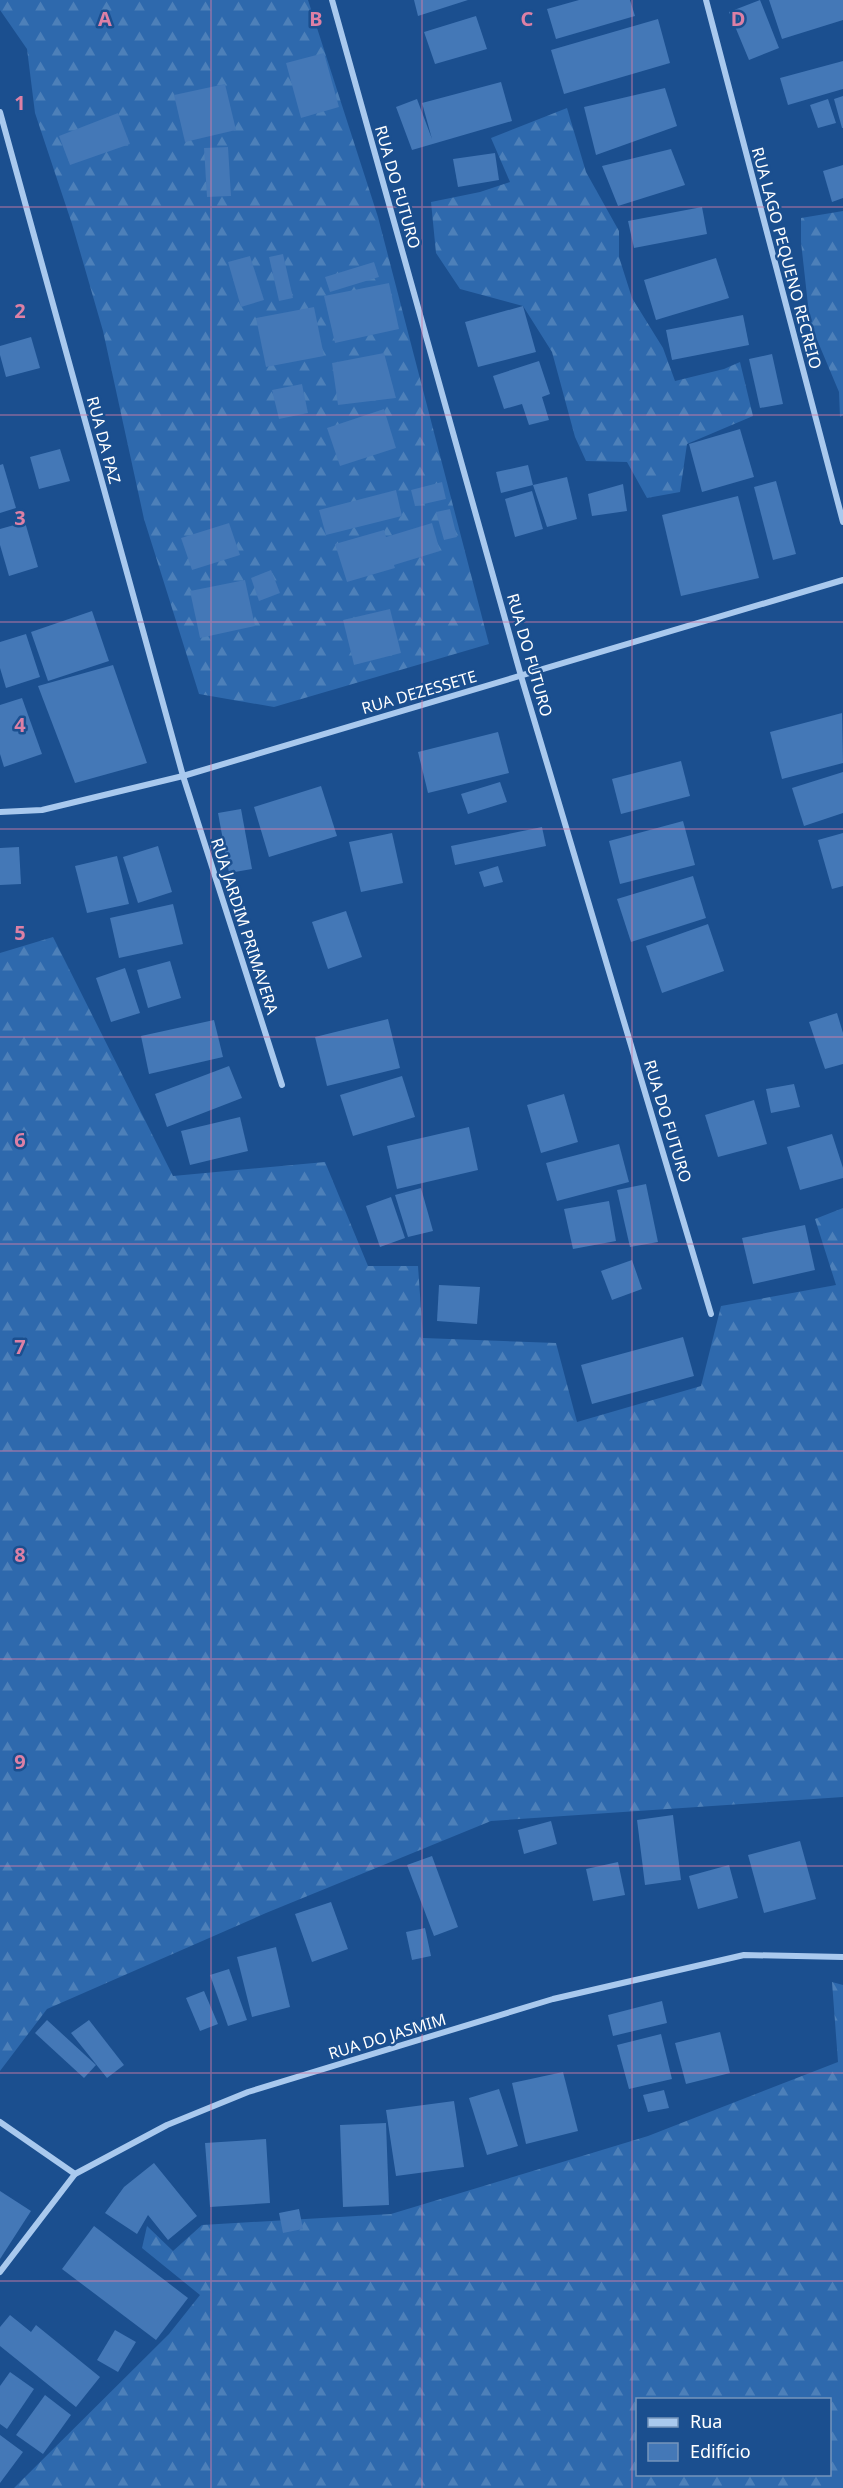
<svg xmlns="http://www.w3.org/2000/svg" width="843" height="2488" viewBox="0 0 843 2488" font-family="'Noto Sans',sans-serif">
  <style>
    .forest { fill: url(#forest-firs); fill-rule: evenodd }
    .building { fill: #4478b7 }
    .lines { fill: none; stroke-linecap: round; stroke-linejoin: round }
    .street { stroke: #a9c9ee; stroke-width: 6 }
    .grid { fill: none; stroke: #dd80a5; stroke-width: 1.5; stroke-opacity: 0.55 }
    .labels { text-anchor: middle; dominant-baseline: central; stroke-width: 5; stroke-linejoin: round; paint-order: stroke }
    .street-label { font-size: 16px; fill: #fff; stroke: #1b4f8f }
    .grid-label { font-size: 20px; text-anchor: middle; font-weight: bold; fill: #dd80a5; stroke: #1b4f8f; stroke-width: 5; stroke-linejoin: round; paint-order: stroke }
  </style>
  <defs>
    <pattern id="forest-firs" width="22" height="20" patternUnits="userSpaceOnUse" patternTransform="scale(1.5)"><rect width="22" height="20" fill="#2e69ad"/><path d="M5 1l3.5 6h-7zM16 11l3.5 6h-7z" fill="#4d80b9"/></pattern>
  </defs>
  <rect width="100%" height="100%" fill="#1b4f8f"/>
  <g class="forest">
    <polygon points="0,0 308,0 378,217 489,644 274,707 199,694 144,519 103,331 72,224 35,113 27,49 0,10"/>
    <polygon points="567,108 586,172 619,231 619,257 632,298 663,348 675,381 724,369 740,362 753,416 687,444 680,492 647,498 627,462 586,461 575,437 552,352 523,306 460,289 436,253 431,202 480,192 510,182 491,138"/>
    <polygon points="843,211 843,415 840,417 839,392 810,323 801,242 801,218"/>
    <polygon points="53,937 173,1176 325,1162 368,1266 418,1266 423,1338 556,1343 577,1422 701,1386 721,1306 836,1285 815,1219 843,1208 843,1797 491,1821 266,1913 47,2009 0,2071 0,953"/>
    <path d="M832,1982L843,1985V2488H14L169,2334L200,2295L142,2248L147,2226L173,2251L202,2225L391,2214L648,2136L838,2062ZM638,2400H830V2474H638Z"/>
  </g>
  <g class="building">
    <polygon points="414,0 468,0 418,16"/>
    <polygon points="579,0 630,0 635,16 556,39 547,9"/>
    <polygon points="760,0 779,48 749,60 729,12"/>
    <polygon points="769,0 843,0 843,20 782,39"/>
    <polygon points="476,16 487,49 435,64 424,32"/>
    <polygon points="658,19 670,63 564,94 551,50"/>
    <polygon points="324,53 339,107 301,118 286,63"/>
    <polygon points="843,61 843,89 788,105 780,78"/>
    <polygon points="501,82 512,121 412,150 396,107 417,99 432,139 422,103"/>
    <polygon points="225,84 236,130 185,142 174,95"/>
    <polygon points="665,88 677,126 596,155 584,107"/>
    <polygon points="843,96 843,128 842,128 834,99"/>
    <polygon points="828,99 836,123 818,128 810,105"/>
    <polygon points="118,113 130,144 70,165 59,136"/>
    <polygon points="228,147 231,196 207,197 204,148"/>
    <polygon points="671,149 685,185 618,206 602,166"/>
    <polygon points="495,153 499,180 458,187 453,159"/>
    <polygon points="843,165 843,198 832,202 823,171"/>
    <polygon points="702,207 707,234 634,248 628,221"/>
    <polygon points="283,254 293,298 279,301 269,257"/>
    <polygon points="250,256 264,300 241,307 228,262"/>
    <polygon points="716,258 729,298 656,320 644,280"/>
    <polygon points="374,262 379,277 330,292 325,277"/>
    <polygon points="389,283 399,329 335,343 324,296"/>
    <polygon points="523,306 536,352 478,367 465,322"/>
    <polygon points="314,307 324,356 266,367 256,318"/>
    <polygon points="743,315 749,345 672,360 666,330"/>
    <polygon points="31,337 40,368 6,377 0,355 0,346"/>
    <polygon points="384,353 396,398 338,405 332,363"/>
    <polygon points="772,354 783,404 760,408 749,359"/>
    <polygon points="539,361 550,394 542,397 549,420 529,425 522,404 504,409 493,376"/>
    <polygon points="302,384 308,413 279,419 272,390"/>
    <polygon points="384,409 396,448 340,466 327,428"/>
    <polygon points="740,429 754,477 702,492 689,444"/>
    <polygon points="60,449 70,481 39,489 30,457"/>
    <polygon points="3,464 16,508 0,513 0,465"/>
    <polygon points="528,465 533,485 501,493 496,472"/>
    <polygon points="567,477 577,519 547,527 533,485"/>
    <polygon points="776,481 796,554 773,560 754,487"/>
    <polygon points="442,482 446,499 415,506 411,490"/>
    <polygon points="623,484 627,511 592,516 588,494"/>
    <polygon points="396,490 402,516 326,535 319,510"/>
    <polygon points="532,491 543,529 515,537 505,499"/>
    <polygon points="738,496 759,578 681,596 662,515"/>
    <polygon points="450,509 457,537 444,540 436,512"/>
    <polygon points="25,522 38,567 9,576 0,545 0,529"/>
    <polygon points="229,523 240,555 192,570 181,538"/>
    <polygon points="432,523 440,551 394,565 395,568 347,582 335,544 384,530 386,537"/>
    <polygon points="271,570 280,593 259,601 251,578"/>
    <polygon points="245,580 255,626 200,638 190,591"/>
    <polygon points="390,609 401,653 354,665 343,620"/>
    <polygon points="92,611 109,661 48,681 31,632"/>
    <polygon points="26,634 40,677 6,688 0,668 0,642"/>
    <polygon points="113,665 147,763 75,783 38,686"/>
    <polygon points="22,698 42,754 4,767 0,754 0,705"/>
    <polygon points="842,713 843,763 782,779 770,732"/>
    <polygon points="498,732 509,773 428,793 418,752"/>
    <polygon points="681,761 690,796 621,814 612,779"/>
    <polygon points="843,772 843,813 804,826 792,788"/>
    <polygon points="500,782 507,802 468,814 461,794"/>
    <polygon points="321,786 337,836 269,857 254,807"/>
    <polygon points="241,809 252,869 229,873 218,813"/>
    <polygon points="683,821 695,865 620,884 609,841"/>
    <polygon points="542,827 546,846 455,865 451,846"/>
    <polygon points="392,833 403,883 361,892 349,842"/>
    <polygon points="843,833 843,886 832,889 818,840"/>
    <polygon points="158,846 172,892 138,903 123,857"/>
    <polygon points="19,847 21,884 0,885 0,848"/>
    <polygon points="117,856 129,904 87,913 75,866"/>
    <polygon points="498,866 503,882 484,887 479,872"/>
    <polygon points="693,876 706,918 631,942 617,899"/>
    <polygon points="173,904 183,944 119,958 110,918"/>
    <polygon points="346,911 362,957 328,969 312,922"/>
    <polygon points="708,924 724,971 662,993 646,946"/>
    <polygon points="170,961 181,998 148,1008 137,970"/>
    <polygon points="125,968 140,1013 111,1022 96,978"/>
    <polygon points="837,1013 843,1033 843,1064 825,1069 809,1022"/>
    <polygon points="388,1019 400,1068 327,1086 315,1037"/>
    <polygon points="214,1020 223,1057 149,1074 141,1036"/>
    <polygon points="229,1066 242,1098 167,1127 155,1094"/>
    <polygon points="402,1076 415,1117 353,1136 340,1095"/>
    <polygon points="794,1084 800,1107 771,1113 766,1089"/>
    <polygon points="564,1094 578,1142 541,1153 527,1105"/>
    <polygon points="754,1100 767,1144 718,1157 705,1115"/>
    <polygon points="240,1117 248,1151 190,1165 181,1131"/>
    <polygon points="469,1127 478,1170 397,1189 387,1146"/>
    <polygon points="832,1134 843,1168 843,1178 800,1190 787,1147"/>
    <polygon points="619,1144 629,1182 557,1201 546,1163"/>
    <polygon points="646,1184 658,1242 630,1247 617,1190"/>
    <polygon points="421,1188 433,1231 408,1237 395,1195"/>
    <polygon points="391,1197 405,1238 380,1247 366,1206"/>
    <polygon points="609,1201 616,1241 573,1249 564,1209"/>
    <polygon points="805,1225 815,1270 753,1284 742,1238"/>
    <polygon points="632,1260 642,1289 612,1300 601,1271"/>
    <polygon points="439,1285 480,1287 477,1324 437,1321"/>
    <polygon points="683,1337 694,1376 592,1404 581,1365"/>
    <polygon points="673,1815 681,1880 645,1885 637,1820"/>
    <polygon points="551,1821 557,1844 524,1854 518,1830"/>
    <polygon points="800,1841 816,1899 764,1913 748,1855"/>
    <polygon points="432,1856 458,1927 434,1936 407,1865"/>
    <polygon points="618,1862 625,1895 593,1901 586,1869"/>
    <polygon points="729,1865 738,1898 698,1909 689,1876"/>
    <polygon points="331,1902 348,1949 312,1962 295,1914"/>
    <polygon points="425,1928 431,1956 412,1960 406,1932"/>
    <polygon points="276,1947 290,2007 252,2017 237,1957"/>
    <polygon points="229,1969 247,2020 228,2026 210,1975"/>
    <polygon points="204,1991 218,2024 200,2031 186,1998"/>
    <polygon points="662,2001 667,2023 613,2036 608,2015"/>
    <polygon points="47,2020 96,2065 84,2078 35,2033"/>
    <polygon points="89,2020 124,2065 107,2078 71,2033"/>
    <polygon points="720,2032 730,2073 686,2084 675,2043"/>
    <polygon points="661,2034 672,2079 629,2089 617,2045"/>
    <polygon points="563,2072 578,2131 526,2144 512,2083"/>
    <polygon points="499,2089 518,2146 487,2155 469,2098"/>
    <polygon points="664,2090 669,2108 648,2112 643,2095"/>
    <polygon points="454,2101 464,2167 396,2176 386,2110"/>
    <polygon points="386,2123 389,2205 343,2207 340,2125"/>
    <polygon points="266,2139 270,2203 210,2207 205,2143"/>
    <polygon points="154,2163 197,2216 168,2240 148,2215 137,2234 105,2213 124,2187"/>
    <polygon points="0,2191 31,2211 0,2259"/>
    <polygon points="299,2209 303,2229 283,2233 279,2213"/>
    <polygon points="94,2226 188,2298 156,2340 62,2269"/>
    <polygon points="10,2315 31,2332 36,2325 100,2377 76,2407 0,2346 0,2327"/>
    <polygon points="115,2330 136,2342 118,2372 97,2360"/>
    <polygon points="10,2372 34,2389 7,2429 0,2424 0,2386"/>
    <polygon points="45,2395 71,2415 43,2454 16,2435"/>
    <polygon points="0,2435 23,2452 0,2483"/>
  </g>
  <g class="lines">
    <g class="street">
      <polyline points="332,0 521,676 711,1314"/>
      <polyline points="706,0 843,522"/>
      <polyline points="0,112 183,776 282,1085"/>
      <polyline points="0,812 42,810 183,776 843,580"/>
      <polyline points="0,2122 75,2174"/>
      <polyline points="0,2272 75,2174 167,2125 248,2092 553,1999 744,1955 843,1957"/>
    </g>
  </g>
  <path class="grid" d="M211,0V2488M422,0V2488M632,0V2488M0,207H843M0,415H843M0,622H843M0,829H843M0,1037H843M0,1244H843M0,1451H843M0,1659H843M0,1866H843M0,2073H843M0,2281H843"/>
  <g class="labels">
    <g class="street-label">
      <text transform="translate(398 187) rotate(74)">RUA DO FUTURO</text>
      <text transform="translate(787 258) rotate(75)">RUA LAGO PEQUENO RECREIO</text>
      <text transform="translate(104 440) rotate(75)">RUA DA PAZ</text>
      <text transform="translate(530 655) rotate(74)">RUA DO FUTURO</text>
      <text transform="translate(419 692) rotate(-16)">RUA DEZESSETE</text>
      <text transform="translate(245 926) rotate(72)">RUA JARDIM PRIMAVERA</text>
      <text transform="translate(668 1121) rotate(73)">RUA DO FUTURO</text>
      <text transform="translate(387 2036) rotate(-17)">RUA DO JASMIM</text>
    </g>
  </g>
  <g class="grid-label">
    <text x="105" y="26">A</text>
    <text x="316" y="26">B</text>
    <text x="527" y="26">C</text>
    <text x="738" y="26">D</text>
    <text x="20" y="110">1</text>
    <text x="20" y="318">2</text>
    <text x="20" y="525">3</text>
    <text x="20" y="732">4</text>
    <text x="20" y="940">5</text>
    <text x="20" y="1147">6</text>
    <text x="20" y="1354">7</text>
    <text x="20" y="1562">8</text>
    <text x="20" y="1769">9</text>
  </g>
  <rect x="636" y="2398" width="195" height="78" fill="#1b4f8f" stroke="#7695bc" stroke-width="1.5"/>
  <rect x="648" y="2418" width="30" height="9" fill="#a9c9ee" stroke="#7695bc" stroke-width="1.5"/>
  <text x="690" y="2428" font-size="18" fill="#ffffff">Rua</text>
  <rect x="648" y="2443" width="30" height="18" fill="#4478b7" stroke="#7695bc" stroke-width="1.5"/>
  <text x="690" y="2458" font-size="18" fill="#ffffff">Edifício</text>
</svg>
